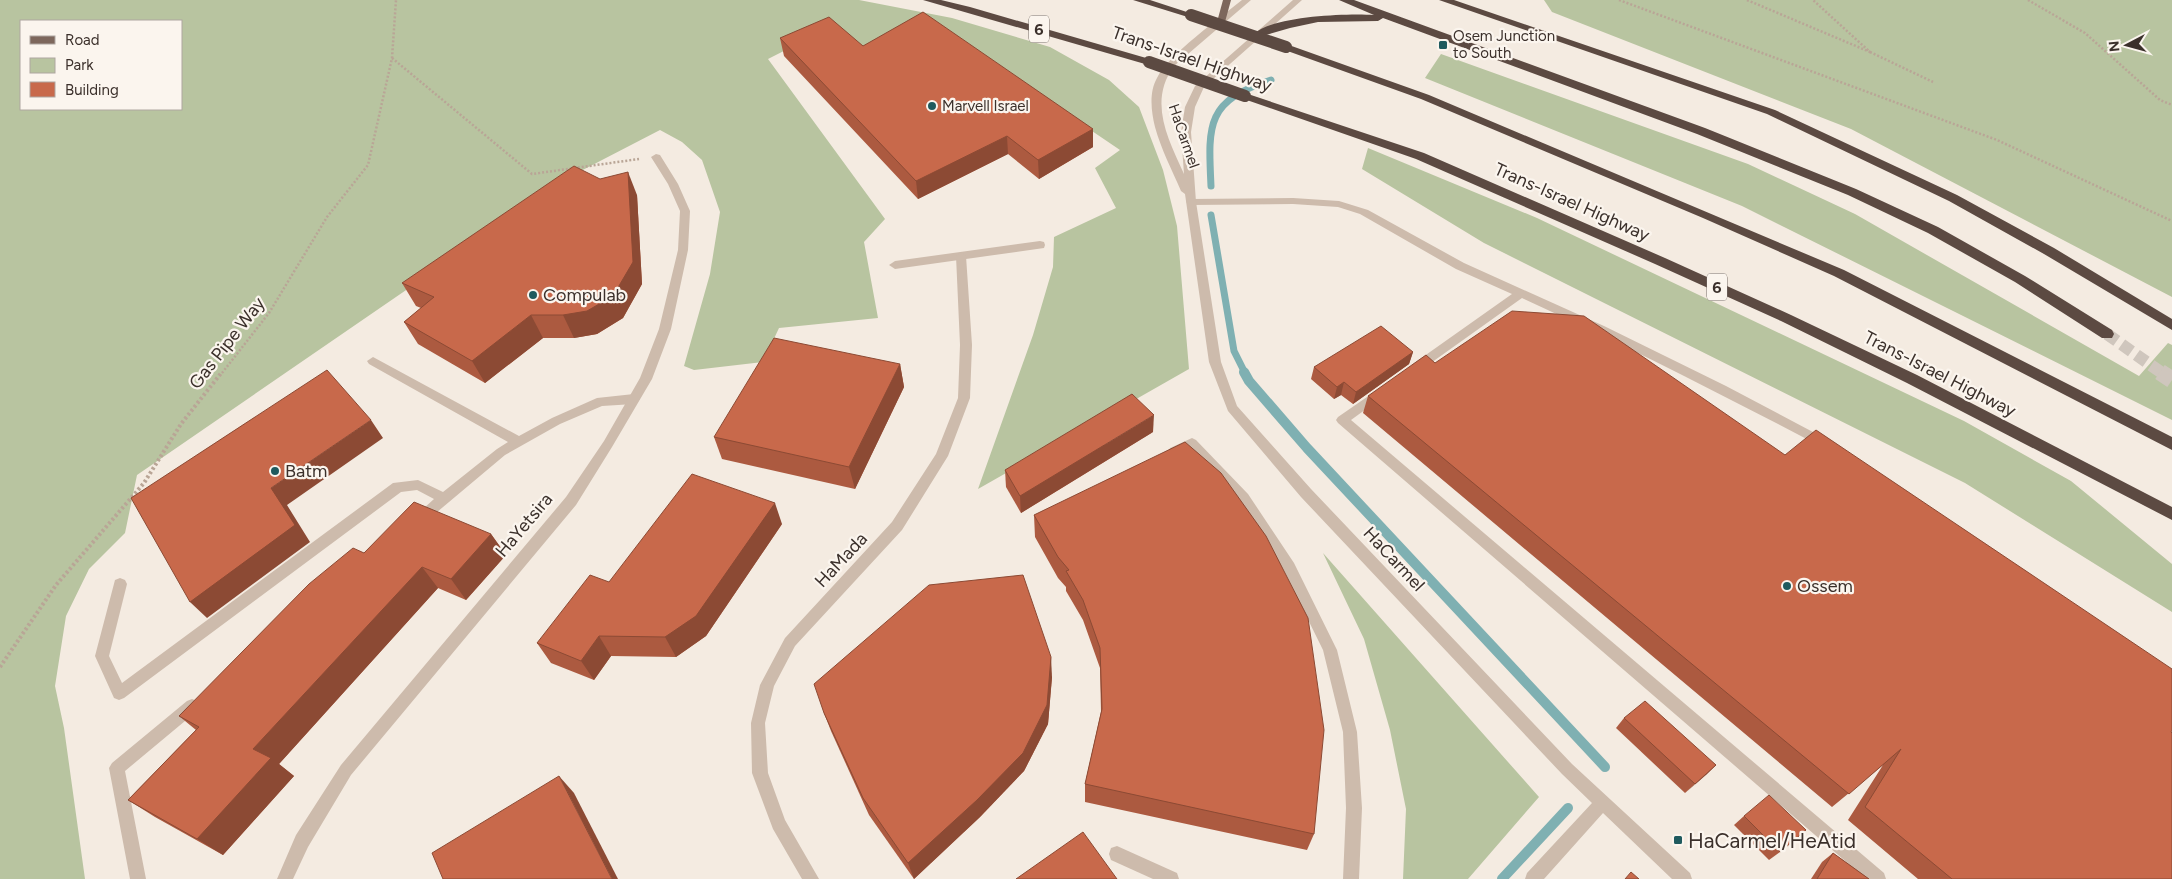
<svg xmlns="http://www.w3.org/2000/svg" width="2172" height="879" viewBox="0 0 2172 879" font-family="Figtree,sans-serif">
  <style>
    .green { fill: #b8c4a0; fill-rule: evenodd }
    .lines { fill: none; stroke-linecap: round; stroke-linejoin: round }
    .stream-far1 { stroke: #7fb0b2; stroke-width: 7 }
    .stream { stroke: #7fb0b2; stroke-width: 10 }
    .motorway-tunnel-far1 { stroke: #cfc6bd; stroke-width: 12; stroke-dasharray: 12 6; stroke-linecap: butt }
    .motorway-tunnel { stroke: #cfc6bd; stroke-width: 17; stroke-dasharray: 17 8; stroke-linecap: butt }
    .path-far1 { stroke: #b9a596; stroke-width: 2.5; stroke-dasharray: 2 2; stroke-linecap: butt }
    .path { stroke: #b9a596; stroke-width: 4; stroke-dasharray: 2.5 2.5; stroke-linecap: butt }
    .service { fill: #cdbbac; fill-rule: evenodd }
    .minor { fill: #cdbbac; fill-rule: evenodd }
    .primary { fill: #7d675c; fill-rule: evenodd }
    .motorway { fill: #5c4a42; fill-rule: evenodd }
    .motorway-bridge { stroke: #5c4a42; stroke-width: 12 }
    .wall { fill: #ac5a40 }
    .shaded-wall { fill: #8c4a34 }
    .building { fill: #c8694b; stroke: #8c4a34 }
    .poi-dot { fill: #1f5a5e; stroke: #fbf5ee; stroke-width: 2 }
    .labels { text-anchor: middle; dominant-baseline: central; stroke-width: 4.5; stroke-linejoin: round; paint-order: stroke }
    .far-poi-label { font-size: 15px; fill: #3b302b; stroke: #fbf5ee; text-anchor: start }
    .far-street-label { font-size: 15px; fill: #3b302b; stroke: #fbf5ee }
    .shield { fill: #fbf5ee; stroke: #756b66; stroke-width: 1 }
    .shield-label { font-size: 16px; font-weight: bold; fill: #3b302b }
    .street-label { font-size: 18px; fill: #3b302b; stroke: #fbf5ee }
    .poi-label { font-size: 18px; fill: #3b302b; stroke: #fbf5ee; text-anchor: start }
    .near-poi-label { font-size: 21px; fill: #3b302b; stroke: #fbf5ee; text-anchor: start }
  </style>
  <rect width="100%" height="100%" fill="#f4ebe1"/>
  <g class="green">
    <path d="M0,0H859L952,18L1050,47L1109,80L1139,107L1163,170L1177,226L1189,369L978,489L1033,335L1053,267L1054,237L1116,208L1095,168L1120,150L925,18L866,51L835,25L768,59L885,219L864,242L878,318L779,328L763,362L694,370L684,366L710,274L720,212L702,160L682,142L660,130L575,174L137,475L125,533L89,569L66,616L55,686L64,728L85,879H0ZM21,21H181V109H21Z"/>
    <polygon points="1544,0 2172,0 2172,297 1851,129 1552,12"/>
    <polygon points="1441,54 1748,164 1855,214 2139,376 2168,343 2172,345 2172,420 1742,206 1425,78"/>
    <polygon points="1368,148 1537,218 1964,421 2071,481 2172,564 2172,612 1965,483 1484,243 1362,169"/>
    <polygon points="1323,553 1539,797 1468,879 1403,879 1406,809 1390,730 1364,639"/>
  </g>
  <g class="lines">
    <g class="stream-far1">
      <path d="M1211,186C1208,124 1206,101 1271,80"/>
      <polyline points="1211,215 1234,351 1245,373"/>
    </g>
    <g class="stream">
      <polyline points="1244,372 1249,381 1307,448 1605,767"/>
      <polyline points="1502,879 1568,808"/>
    </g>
    <polyline class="motorway-tunnel-far1" points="2107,334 2162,373"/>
    <polyline class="motorway-tunnel" points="2160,372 2172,380"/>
    <g class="path-far1">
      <polyline points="1619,0 1997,140 2172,221"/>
      <polyline points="1747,0 1870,52 1813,0"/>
      <polyline points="2028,0 2085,33 2160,100 2172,105"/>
      <polyline points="1870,52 1933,82"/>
      <polyline points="392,58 532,174 639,159"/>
      <polyline points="222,373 269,313 327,217 368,165 392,58 396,0"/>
    </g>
    <polyline class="path" points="0,667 56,585 144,483 181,424 222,372"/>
    <g class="service">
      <path d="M1293,198L1339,201L1368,210L1464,263L1604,326L1726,386L1828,440L1830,443L1828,446H1820C1721,394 1623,344 1522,298L1421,370H1413L1411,367L1413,364L1512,294L1456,269L1360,214L1338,207L1293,204L1191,205L1186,202L1191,199Z"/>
      <polygon points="1040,241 1044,242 1045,245 1044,248 895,269 889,265 895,261"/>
      <polygon points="373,357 519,436 552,418 597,398 634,394 640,399 634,404 602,406 560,424 505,455 424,523 419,524 414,523 412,519 434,499 417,490 401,492 124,698 119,700 114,698 95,656 115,580 120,578 125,580 127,584 109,656 122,683 393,483 418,480 443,492 497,449 508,442 369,364 367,361"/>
      <polygon points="1380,388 1386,393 1384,396 1351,420 1884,873 1886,879 1866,879 1338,423 1336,420 1338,417"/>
      <polygon points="1192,438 1196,440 1248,494 1294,563 1337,650 1357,732 1362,808 1359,879 1343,879 1346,808 1343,732 1323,650 1284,571 1238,502 1190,449 1174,456 1170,454 1168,451 1170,448"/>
      <polygon points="192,699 197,701 199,706 197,711 125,771 146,879 130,879 109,768 112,763 187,701"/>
      <polygon points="1117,846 1177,873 1179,879 1153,879 1111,860 1109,854 1111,848"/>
    </g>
    <g class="minor">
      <path d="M1242,0H1251L1174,66C1148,102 1168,138 1184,174L1181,132L1185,107L1195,86L1293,0H1302L1204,87L1195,107L1191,132L1196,202L1221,362L1237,406L1311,489L1572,764L1690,873L1692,879H1672L1603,813L1544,879H1525L1527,873L1592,803L1562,774L1301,497L1228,411L1209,362L1185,194L1181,191C1172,170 1161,149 1155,127C1151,111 1149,92 1157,78C1168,55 1220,18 1242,0Z"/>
      <polygon points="656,154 660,155 678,184 690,211 688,250 671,329 652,379 612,447 576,505 351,775 308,847 293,879 277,879 296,835 341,765 566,497 604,441 640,378 659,329 678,250 680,211 668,184 651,157"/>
      <polygon points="961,252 966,256 972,345 970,398 948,456 902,530 795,646 774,686 765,723 768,773 785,820 819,879 802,879 773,829 752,773 751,723 760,685 785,638 892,522 936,454 958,398 960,345 956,256"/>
    </g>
    <polygon class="primary" points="1223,0 1231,0 1225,22 1221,25 1217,22"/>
    <g class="motorway">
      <polygon points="923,0 941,0 970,7 1153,60 1155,62 1153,64 1145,64"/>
      <polygon points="1133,0 1150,0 1196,15 1191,18"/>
      <path d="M1339,0H1354L1705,128L1856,189L1938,227L2025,276L2112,330L2114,334L2112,338H2102L2015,282L1928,233L1848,195L1697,134L1383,18L1378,21L1318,22L1290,28L1259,37L1254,34C1272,16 1348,13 1374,15Z"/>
      <polygon points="1439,0 1454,0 1775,110 1957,195 2054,248 2172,319 2172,330 2044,254 1949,201 1767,114"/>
      <polygon points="1286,44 1429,95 1844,270 2172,437 2172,450 1834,276 1703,218 1421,99 1282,49 1281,47"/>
      <polygon points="1245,93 1424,153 1665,258 1791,315 1917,375 2172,507 2172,520 1907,383 1781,321 1655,264 1416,159 1241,98 1239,96"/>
    </g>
    <g class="motorway-bridge">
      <polyline points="1191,15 1286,47"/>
      <polyline points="1149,62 1245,96"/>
    </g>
  </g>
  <g class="wall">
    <polygon points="780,38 863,46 1093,129 1093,147 1039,179 1008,154 918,199 784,56"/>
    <polygon points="637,195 642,284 623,318 597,334 574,338 543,338 485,383 418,344 404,322 421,308 416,306 402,283"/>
    <polygon points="1413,352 1409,364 1353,404 1341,395 1334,399 1311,379 1314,367"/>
    <polygon points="1435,363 2171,732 2172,879 1918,879 1848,820 1883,765 1832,807 1363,413 1368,396"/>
    <polygon points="900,364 904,387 855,489 722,459 714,437"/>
    <polygon points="1153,432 1021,513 1006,487 1005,470"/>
    <polygon points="1034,515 1314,834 1307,850 1085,802 1085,784 1101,712 1100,668 1083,620 1066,591 1066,587 1058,578 1035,537"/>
    <polygon points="782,524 706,636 676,657 611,656 594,680 551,663 537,643 609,582"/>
    <polygon points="491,534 506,555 466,600 438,588 279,764 294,776 223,855 155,817 128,800 196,730 179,716 364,553"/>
    <polygon points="1052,677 1048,724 1024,771 980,817 914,879 869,815 831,731 824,713"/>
    <polygon points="1624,718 1716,765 1685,793 1616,728"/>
    <polygon points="1744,816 1780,852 1769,860 1734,825"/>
    <polygon points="1833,853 1869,879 1811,879 1822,862"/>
  </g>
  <g class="shaded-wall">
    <polygon points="1093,129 1093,147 1039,179 1038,160"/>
    <polygon points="1007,136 1008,154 918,199 916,181"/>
    <polygon points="628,172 637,195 642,284 623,318 597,334 574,338 563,315"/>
    <polygon points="531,315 543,338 485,383 472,361"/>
    <polygon points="1413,352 1409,364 1353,404 1356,392"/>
    <polygon points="900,364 904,387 855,489 849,467"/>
    <polygon points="1344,382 1341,395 1334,399 1337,387"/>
    <polygon points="1154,415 1153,432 1021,513 1020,496"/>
    <polygon points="371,420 383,438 287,505 310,542 207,618 190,602 271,488"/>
    <polygon points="775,503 782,524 706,636 676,657 665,637"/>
    <polygon points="491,534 506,555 466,600 451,579"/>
    <polygon points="422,567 438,588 279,764 294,776 223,855 197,839 253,749"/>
    <polygon points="599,636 611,656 594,680 581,661"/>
    <polygon points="1051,657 1052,677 1048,724 1024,771 980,817 914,879 908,863"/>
    <polygon points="1716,765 1706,775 1685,793 1695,784"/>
    <polygon points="559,776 574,793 618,879 612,879"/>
  </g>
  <g class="building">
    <polygon points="923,12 1093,129 1038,160 1007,136 916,181 780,38 829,17 863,46"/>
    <polygon points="574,166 600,179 628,172 633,262 613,296 587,311 563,315 531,315 472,361 404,322 434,297 402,283"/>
    <polygon points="1512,311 1584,316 1785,455 1816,430 2172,669 2172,730 2171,732 2172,733 2172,879 1952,879 1865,807 1901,749 1849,794 1368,396 1426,355 1435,363"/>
    <polygon points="1381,326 1413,352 1356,392 1344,382 1337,387 1314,367"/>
    <polygon points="774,338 900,364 849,467 714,437"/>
    <polygon points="327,370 371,420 271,488 295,525 190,602 131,498"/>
    <polygon points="1132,394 1154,415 1020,496 1005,470"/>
    <polygon points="1185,442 1221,473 1266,536 1308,618 1324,730 1314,834 1085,784 1102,709 1100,648 1083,600 1066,571 1069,570 1058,557 1034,515"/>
    <polygon points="692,474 775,503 696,616 665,637 599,636 581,661 537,643 590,575 609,582"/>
    <polygon points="414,502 491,534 451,579 422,567 253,749 271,758 197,839 128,800 199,727 179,716 309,584 353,548 364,553"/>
    <polygon points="1023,575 1051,657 1047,705 1023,753 977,800 908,863 863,798 824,713 814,684 929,585"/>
    <polygon points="1645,701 1716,765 1695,784 1624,718"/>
    <polygon points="559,776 612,879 443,879 432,853"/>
    <polygon points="1769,795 1806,830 1780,852 1744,816"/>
    <polygon points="1083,832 1117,879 1016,879"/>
    <polygon points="1833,853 1869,879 1817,879"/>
    <polygon points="1631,872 1639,879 1625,879"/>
  </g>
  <g class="poi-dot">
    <rect x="1438" y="40" width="10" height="10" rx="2.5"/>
    <circle cx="932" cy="106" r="5"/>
    <circle cx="533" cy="295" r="5"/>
    <circle cx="275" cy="471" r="5"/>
    <circle cx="1787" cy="586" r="5"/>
    <rect x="1673" y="835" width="10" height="10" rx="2.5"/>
  </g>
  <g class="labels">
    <g class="far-poi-label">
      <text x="1453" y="36">Osem Junction<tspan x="1453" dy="17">to South</tspan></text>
      <text x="942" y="106">Marvell Israel</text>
    </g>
    <g class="far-street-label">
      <text transform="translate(1184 136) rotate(71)">HaCarmel</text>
    </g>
    <g class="shield">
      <rect x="1029" y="15.5" width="20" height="27" rx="4"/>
      <rect x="1707" y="273.5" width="20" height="27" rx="4"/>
    </g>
    <g class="shield-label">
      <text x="1039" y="29">6</text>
      <text x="1717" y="287">6</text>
    </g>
    <g class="street-label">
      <text transform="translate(1192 59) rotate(19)">Trans-Israel Highway</text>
      <text transform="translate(1572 202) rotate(24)">Trans-Israel Highway</text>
      <text transform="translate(227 343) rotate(-52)">Gas Pipe Way</text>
      <text transform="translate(1940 374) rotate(27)">Trans-Israel Highway</text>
      <text transform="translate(524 525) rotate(-50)">HaYetsira</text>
      <text transform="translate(1394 559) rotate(47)">HaCarmel</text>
      <text transform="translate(841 560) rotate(-47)">HaMada</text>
    </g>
    <g class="poi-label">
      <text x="543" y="295">Compulab</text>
      <text x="285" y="471">Batm</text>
      <text x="1797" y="586">Ossem</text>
    </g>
    <g class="near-poi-label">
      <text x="1688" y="840">HaCarmel/HeAtid</text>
    </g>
  </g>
  <rect x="20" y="20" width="162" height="90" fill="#fbf5ee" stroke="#aea6a0"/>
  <rect x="30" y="36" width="25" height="8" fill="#7d675c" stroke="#aea6a0"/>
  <text x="65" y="45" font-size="15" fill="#3b302b">Road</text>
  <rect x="30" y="58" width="25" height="15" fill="#b8c4a0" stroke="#aea6a0"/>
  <text x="65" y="70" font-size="15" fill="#3b302b">Park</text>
  <rect x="30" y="82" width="25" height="15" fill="#c8694b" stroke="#aea6a0"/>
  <text x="65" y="95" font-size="15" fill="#3b302b">Building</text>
  <g transform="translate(2127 45) rotate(264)" stroke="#fbf5ee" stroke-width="4" paint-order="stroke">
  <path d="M0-4L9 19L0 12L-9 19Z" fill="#3b302b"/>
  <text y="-8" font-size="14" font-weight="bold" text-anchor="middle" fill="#3b302b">N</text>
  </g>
</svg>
